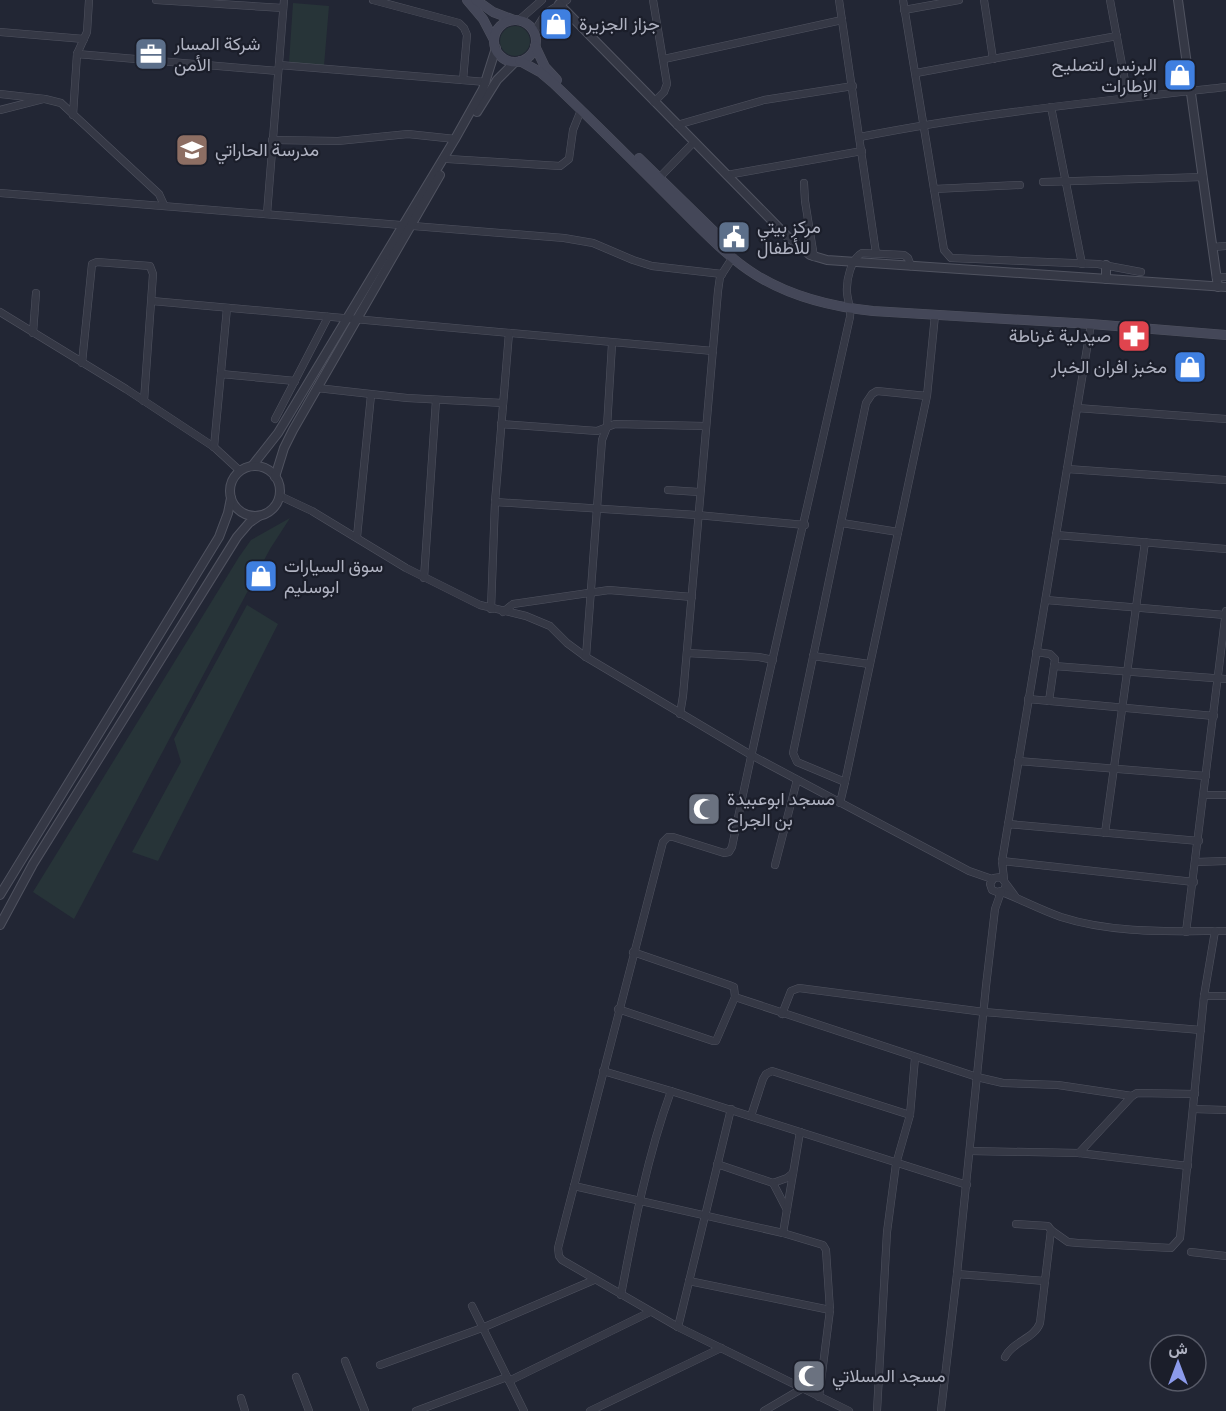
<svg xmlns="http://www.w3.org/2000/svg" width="1226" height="1411" viewBox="0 0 1226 1411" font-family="Signika,Vazirmatn,sans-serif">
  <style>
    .green { fill: #273438 }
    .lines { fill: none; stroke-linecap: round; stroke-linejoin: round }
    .minor-casing { stroke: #505360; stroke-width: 8 }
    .tertiary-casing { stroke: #505360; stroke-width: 10 }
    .secondary-casing { stroke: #505360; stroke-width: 10 }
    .minor { stroke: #353845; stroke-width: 7 }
    .tertiary { stroke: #353845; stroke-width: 8 }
    .secondary { stroke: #444758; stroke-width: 9 }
    .labels { text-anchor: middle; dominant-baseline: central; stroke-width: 4.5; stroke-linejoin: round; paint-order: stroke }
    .poi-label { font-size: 18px; fill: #b0b3c2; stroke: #1b1e2a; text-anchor: start }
  </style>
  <rect width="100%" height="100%" fill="#222634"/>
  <g class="green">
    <polygon points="293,3 329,6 324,66 289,63"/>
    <circle cx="515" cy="41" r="15"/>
    <polygon points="290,518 270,549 74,919 33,892 239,557 251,540"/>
    <polygon points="247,605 278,624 158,861 132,852 181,762 174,739"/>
  </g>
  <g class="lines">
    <defs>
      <g id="minor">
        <polyline points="156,0 283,8"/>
        <polyline points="373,0 459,23 464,28 467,35 463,80"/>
        <polyline points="653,0 667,84 664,92 654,102"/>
        <polyline points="839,0 876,253"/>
        <polyline points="903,0 944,250 951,258 1098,264 1141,272"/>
        <polyline points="984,0 993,59"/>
        <polyline points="1110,0 1128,97"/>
        <polyline points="904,10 959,0"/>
        <polyline points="518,21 542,0"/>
        <polyline points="0,32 84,39"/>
        <polyline points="534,32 546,13 567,0"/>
        <polyline points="77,54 278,71"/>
        <polyline points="664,59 842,20"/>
        <polyline points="279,65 486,82"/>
        <polyline points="916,73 1117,36"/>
        <polyline points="0,94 45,99 61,103 159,194 164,205"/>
        <polyline points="1051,107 1082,264"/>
        <polyline points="0,110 43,99"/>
        <polyline points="73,115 77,54 87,32 89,0"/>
        <polyline points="677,125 764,100 853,86"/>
        <path d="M860,137C981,113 1104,101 1226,87"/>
        <polyline points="272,140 338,141 408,134 455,139"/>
        <polyline points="448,159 560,166 569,159 573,130 581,110"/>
        <polyline points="727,175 862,151"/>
        <polyline points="659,178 694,142"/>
        <polyline points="1043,182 1203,177"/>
        <polyline points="804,183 805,201 814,257"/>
        <polyline points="934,189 1020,185"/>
        <polyline points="0,193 564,238 593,243 633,260 652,266 722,274"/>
        <polyline points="267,214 284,0"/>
        <polyline points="1213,247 1226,246"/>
        <polyline points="1216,277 1226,277"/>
        <polyline points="152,301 713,351"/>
        <polyline points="0,312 126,389 214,447 240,471"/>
        <polyline points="33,333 36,293"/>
        <polyline points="82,363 92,264 97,262 150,266 153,274 144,401"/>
        <polyline points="221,374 295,381"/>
        <polyline points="317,388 407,398 503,403"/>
        <polyline points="927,396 877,391 872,394 866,403 793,753 797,762 845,782 927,396 935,315"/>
        <polyline points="1077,408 1226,419"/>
        <polyline points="275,419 328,317"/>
        <polyline points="501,424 597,431 615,424 705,426"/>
        <polyline points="214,447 227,308"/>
        <polyline points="1067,469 1226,480"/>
        <polyline points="668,490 699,492"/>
        <polyline points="280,496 312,511 406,568 480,605 526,616 550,626 567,643 586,657 751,755 969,871 992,879"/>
        <polyline points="495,502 697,515 805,525"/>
        <polyline points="842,523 898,532"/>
        <polyline points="1056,535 1226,549"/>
        <polyline points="357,537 371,395"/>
        <polyline points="424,578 436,400"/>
        <polyline points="1046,600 1225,615"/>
        <polyline points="491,609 495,502 509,333"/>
        <polyline points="503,612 513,604 520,603 609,590 692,597"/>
        <polyline points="1036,652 1050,654 1055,659 1049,701"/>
        <polyline points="687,653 759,657 773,660"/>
        <polyline points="813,656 869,664"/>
        <polyline points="586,657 602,440 607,427 612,344"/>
        <polyline points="1054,666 1226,679"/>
        <polyline points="1028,699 1214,716"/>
        <polyline points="680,714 683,696 718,291 720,277 733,257"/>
        <polyline points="1018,761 1206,776"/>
        <polyline points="1204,795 1226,795"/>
        <polyline points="840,803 845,782"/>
        <polyline points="1008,824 1199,841"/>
        <polyline points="1105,833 1145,542"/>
        <polyline points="1002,861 1194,882"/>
        <polyline points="1196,862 1226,861"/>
        <polyline points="775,865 797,780"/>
        <polyline points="1004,879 1002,861 1091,324"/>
        <polyline points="1006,885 1004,890 997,892 992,890 990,884 994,878 1001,877 1015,896"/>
        <path d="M1002,892C1022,900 1041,910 1061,917C1114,934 1172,931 1226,931"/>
        <polyline points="1186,932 1226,611"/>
        <polyline points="633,952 729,985 734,987 735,997"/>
        <polyline points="1204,996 1226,996"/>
        <polyline points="618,1009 713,1041 716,1041 735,997 977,1077 1003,1083 1058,1085 1132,1096"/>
        <polyline points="782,1014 791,991 799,988 984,1012 1201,1030"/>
        <polyline points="603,1071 671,1091"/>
        <polyline points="1193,1109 1226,1110"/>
        <polyline points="751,1116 763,1079 766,1074 772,1071 910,1115"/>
        <polyline points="970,1151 1079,1153 1188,1166"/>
        <polyline points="1079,1153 1132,1096 1137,1093 1195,1094"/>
        <polyline points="717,1164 773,1183 787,1178 793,1173"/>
        <polyline points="773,1183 787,1210"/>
        <polyline points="574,1186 783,1233 823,1245 826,1250 830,1310 819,1397"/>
        <polyline points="1051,1230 1068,1242 1078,1243 1171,1248 1180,1238 1204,996 1215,931"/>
        <polyline points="783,1233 800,1132"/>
        <polyline points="1191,1252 1226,1256"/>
        <polyline points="957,1274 1045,1281"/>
        <polyline points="689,1281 830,1310"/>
        <path d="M621,1295C634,1226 647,1157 671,1091L967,1185"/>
        <polyline points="472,1306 524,1411"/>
        <polyline points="678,1327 731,1109"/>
        <path d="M1005,1357C1013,1341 1034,1339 1040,1323L1051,1230L1048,1226L1016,1224"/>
        <polyline points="345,1361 365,1411"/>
        <polyline points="380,1365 482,1328 594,1280"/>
        <polyline points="296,1377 309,1411"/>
        <polyline points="509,1381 650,1312"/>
        <polyline points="241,1398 245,1411"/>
        <polyline points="416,1411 507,1377"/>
        <polyline points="590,1411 721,1348"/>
        <polyline points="764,1411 803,1388"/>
        <path d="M849,1411L678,1327L562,1260L559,1256L558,1248L663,842L668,837H673L724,853L729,852L732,847C768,670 811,494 850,317C851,308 848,302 847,293C846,280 851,259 862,253L904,255L908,258L911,266"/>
        <polyline points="877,1411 887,1232 896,1164 910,1115 915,1058"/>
        <polyline points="941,1411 957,1274 986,986 995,909 1001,892"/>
      </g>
      <g id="tertiary">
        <polyline points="1178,0 1218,287"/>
        <polyline points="559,4 787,236 810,255 827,260 1226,287"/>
        <polyline points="477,112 497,80 515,62"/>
        <polyline points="1106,279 1106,265"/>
        <polyline points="252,466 278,433 455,139 483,89 496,48"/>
        <circle cx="255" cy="491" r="25"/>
        <polyline points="275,477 284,448 293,430 440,175"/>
        <polyline points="0,895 219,537 228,513 231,498"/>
        <polyline points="0,925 33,864 237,537 249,523 259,516"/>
      </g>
      <g id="secondary">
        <polyline points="467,0 483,19 494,40"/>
        <polyline points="476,0 493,12 514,20"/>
        <circle cx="515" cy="41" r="21"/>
        <polyline points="535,46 545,67 557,80"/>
        <path d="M520,61L540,72L553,83C594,122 634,162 674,202C697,225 728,258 756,275C790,296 833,307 873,311L1091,324L1226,335"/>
        <polyline points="639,158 728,245"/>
      </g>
    </defs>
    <use href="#minor" class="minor-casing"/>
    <use href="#tertiary" class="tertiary-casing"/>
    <use href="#secondary" class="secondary-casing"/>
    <use href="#minor" class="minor"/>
    <use href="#tertiary" class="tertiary"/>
    <use href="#secondary" class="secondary"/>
  </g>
  <defs>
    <symbol id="shop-square" viewBox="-11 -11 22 22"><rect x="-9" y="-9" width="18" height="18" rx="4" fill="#3f7fe0" stroke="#1b1e2a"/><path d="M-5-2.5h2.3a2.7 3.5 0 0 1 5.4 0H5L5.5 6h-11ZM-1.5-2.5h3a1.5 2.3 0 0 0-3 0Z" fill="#fff"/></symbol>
    <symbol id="office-square" viewBox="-11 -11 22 22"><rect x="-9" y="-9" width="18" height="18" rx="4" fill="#5c6f8a" stroke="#1b1e2a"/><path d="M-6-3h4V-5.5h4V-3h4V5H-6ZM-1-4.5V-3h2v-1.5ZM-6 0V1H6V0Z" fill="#fff"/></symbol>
    <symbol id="school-square" viewBox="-11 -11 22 22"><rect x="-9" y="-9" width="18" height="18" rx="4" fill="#8d6e63" stroke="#1b1e2a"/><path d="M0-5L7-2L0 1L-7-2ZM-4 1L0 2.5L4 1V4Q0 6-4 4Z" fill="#fff"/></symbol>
    <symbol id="civic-square" viewBox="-11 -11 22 22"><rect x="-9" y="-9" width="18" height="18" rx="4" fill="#5c6f8a" stroke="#1b1e2a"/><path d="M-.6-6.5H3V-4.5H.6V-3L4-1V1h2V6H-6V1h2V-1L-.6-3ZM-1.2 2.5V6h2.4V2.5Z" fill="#fff"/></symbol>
    <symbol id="pharmacy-square" viewBox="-11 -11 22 22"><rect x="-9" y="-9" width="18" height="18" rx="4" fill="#e0444e" stroke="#1b1e2a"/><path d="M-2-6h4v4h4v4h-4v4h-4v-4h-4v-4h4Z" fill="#fff"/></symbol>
    <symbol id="mosque-square" viewBox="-11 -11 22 22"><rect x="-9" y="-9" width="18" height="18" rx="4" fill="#6b7280" stroke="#1b1e2a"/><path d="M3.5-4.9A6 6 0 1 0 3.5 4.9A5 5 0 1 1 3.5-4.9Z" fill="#fff"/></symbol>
  </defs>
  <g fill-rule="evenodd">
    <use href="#shop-square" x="537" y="5" width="38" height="38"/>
    <use href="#office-square" x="132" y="35" width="38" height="38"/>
    <use href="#shop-square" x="1161" y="56" width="38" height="38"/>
    <use href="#school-square" x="173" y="131" width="38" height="38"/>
    <use href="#civic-square" x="715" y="218" width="38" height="38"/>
    <use href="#pharmacy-square" x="1115" y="317" width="38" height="38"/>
    <use href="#shop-square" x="1171" y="348" width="38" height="38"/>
    <use href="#shop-square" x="242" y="557" width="38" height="38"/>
    <use href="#mosque-square" x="685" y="790" width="38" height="38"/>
    <use href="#mosque-square" x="790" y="1357" width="38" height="38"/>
  </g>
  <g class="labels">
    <g class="poi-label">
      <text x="579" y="24">جزاز الجزيرة</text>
      <text x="174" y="44">شركة المسار<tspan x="174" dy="21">الأمن</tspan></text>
      <text x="1157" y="65" text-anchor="end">البرنس لتصليح<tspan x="1157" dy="21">الإطارات</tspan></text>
      <text x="215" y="150">مدرسة الحاراتي</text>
      <text x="757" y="227">مركز بيتي<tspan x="757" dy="21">للأطفال</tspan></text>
      <text x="1111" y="336" text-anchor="end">صيدلية غرناطة</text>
      <text x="1167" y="367" text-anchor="end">مخبز افران الخبار</text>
      <text x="284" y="566">سوق السيارات<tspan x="284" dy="21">ابوسليم</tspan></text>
      <text x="727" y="799">مسجد ابوعبيدة<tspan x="727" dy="21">بن الجراح</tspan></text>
      <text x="832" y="1376">مسجد المسلاتي</text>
    </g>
  </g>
  <g transform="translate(1178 1363)"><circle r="28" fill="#1b1e2a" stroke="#575a67" stroke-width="1.5"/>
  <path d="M0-4.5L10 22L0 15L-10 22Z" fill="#8c9beb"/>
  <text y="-9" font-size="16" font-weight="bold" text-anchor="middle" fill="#b0b3c2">ش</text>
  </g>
</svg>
